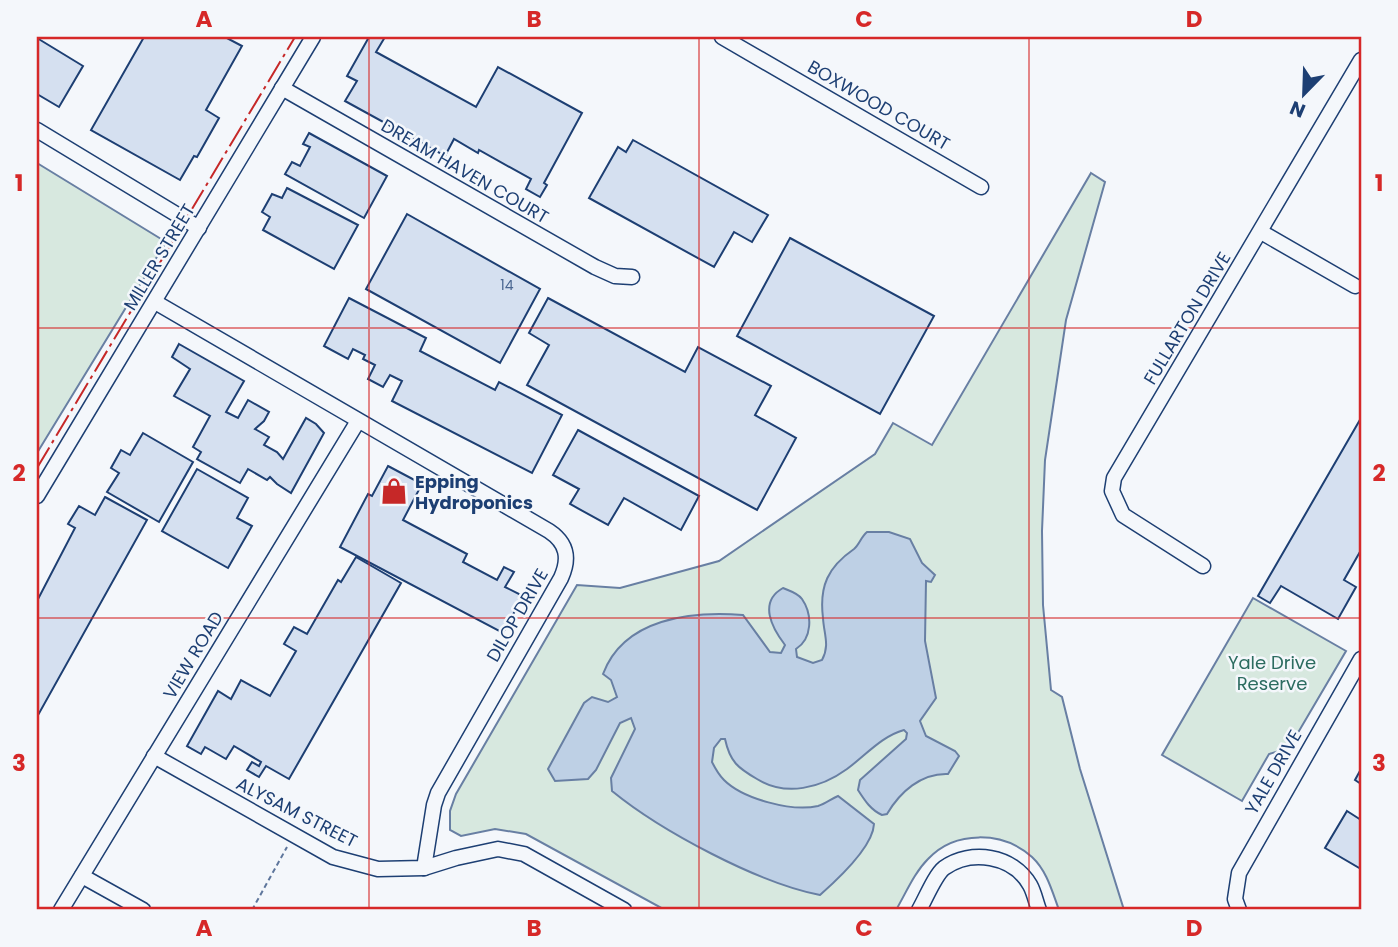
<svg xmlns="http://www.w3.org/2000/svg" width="1398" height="947" viewBox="0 0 1398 947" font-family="Poppins,sans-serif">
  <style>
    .green { fill: #d7e8df; stroke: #687fa3; stroke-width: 2 }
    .water { fill: #bed0e5; stroke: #687fa3; stroke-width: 2 }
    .building { fill: #d5e0f0; stroke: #1d3f73; stroke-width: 2 }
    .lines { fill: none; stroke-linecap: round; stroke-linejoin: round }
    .minor-casing { stroke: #1d3f73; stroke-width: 17 }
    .path { stroke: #5e769c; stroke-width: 2; stroke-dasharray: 5 3.5; stroke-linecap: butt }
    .minor { stroke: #f4f7fb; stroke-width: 14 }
    .power { stroke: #c62828; stroke-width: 2; stroke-dasharray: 24 5 3.5 5; stroke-linecap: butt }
    .grid { fill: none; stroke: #d62828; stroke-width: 2; stroke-opacity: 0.55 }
    .labels { text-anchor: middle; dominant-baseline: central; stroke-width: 5; stroke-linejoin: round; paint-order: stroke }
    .number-label { font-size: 14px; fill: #4b6792 }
    .street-label { font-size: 18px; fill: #1d3f73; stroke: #f4f7fb }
    .poi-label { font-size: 18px; font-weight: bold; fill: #1d3f73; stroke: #f4f7fb; text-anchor: start }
    .park-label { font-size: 18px; fill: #2c6c60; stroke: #f4f7fb }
    .neatline { fill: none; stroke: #d62828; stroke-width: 2.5 }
    .grid-label { font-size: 23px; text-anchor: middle; font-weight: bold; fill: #d62828 }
  </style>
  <rect width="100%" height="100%" fill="#f4f7fb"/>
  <g class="green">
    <polygon points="37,163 166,242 37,453"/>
    <path d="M1091,173L1105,182L1066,320L1045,460L1042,531L1043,605L1051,690L1062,697L1080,769L1124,910H1059C1052,891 1047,871 1032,857C1003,831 955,830 928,859C914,873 906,893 896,910H665L526,834L495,829L461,836L450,830V811L456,794L577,585L620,588L719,561L875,454L893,423L932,445Z"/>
    <polygon points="1253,598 1346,651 1289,748 1269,754 1242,801 1162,755"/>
  </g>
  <path class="water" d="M867,532H889L910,539L922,563L935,575L931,582L926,581L925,641L936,698L920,721L926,736L955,751L959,756L948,774C921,773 900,792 887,814L882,815C871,810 865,801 858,790L860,780L906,739L907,733L904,730C882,736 866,755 847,769C821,788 786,797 757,779C738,768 730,762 725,739H721L714,748L712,762C715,768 719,775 724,780C743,799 792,812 818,806C825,804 831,799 838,796L874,824C873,847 837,880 820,895C758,883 661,831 612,791L611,778L635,729L631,718L620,723L596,770L588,779L555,781L548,769L584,703L592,697L608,702L617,697L611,680L603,674C624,618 691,611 743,615L770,652L781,653L785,645C772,628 758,602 783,588C790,591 798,593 802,599C813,615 812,639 796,649L797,657L813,663L822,660C830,645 824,635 823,618C819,586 828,567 854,549C859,545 861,537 867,532Z"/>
  <g class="building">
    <polygon points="144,37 225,37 242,46 206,110 219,118 197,157 194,156 180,180 91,130"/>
    <polygon points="369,37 385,37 376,52 476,107 498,67 582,113 544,183 547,185 540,197 526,189 531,179 479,150 478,153 454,139 445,156 345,101 357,81 347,76"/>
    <polygon points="37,38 83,66 59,107 37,94"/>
    <polygon points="309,133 387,176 364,218 285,174 292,162 300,166 310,147 303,144"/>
    <polygon points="633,140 768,215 752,242 734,232 714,267 589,198 618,147 626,152"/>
    <polygon points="287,188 358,225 334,269 263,230 270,217 262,212 272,194 282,198"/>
    <polygon points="407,214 540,289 500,363 366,289"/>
    <polygon points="790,238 934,316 880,414 737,336"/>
    <polygon points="349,298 426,338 420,351 495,390 499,382 562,415 532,473 392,401 402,381 390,375 383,387 368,379 375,365 363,359 365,355 353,349 348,359 324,346"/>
    <polygon points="548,298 685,372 698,347 771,386 755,415 796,438 757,510 527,385 549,345 529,333"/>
    <polygon points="179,344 244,381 226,412 238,418 248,400 269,412 264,421 255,429 269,437 264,445 277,452 283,459 306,418 316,424 324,433 291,493 277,484 270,477 267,480 248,469 240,483 197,459 201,452 193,447 210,416 174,396 190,369 172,357"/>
    <polygon points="1361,418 1361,550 1344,580 1356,587 1338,619 1281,586 1270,603 1258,596"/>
    <polygon points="578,430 699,496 681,530 624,498 608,525 570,504 579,489 553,475"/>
    <polygon points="143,433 193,462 159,522 107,492 119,473 111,468 121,450 130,455"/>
    <polygon points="388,466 422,484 403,520 467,554 463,562 497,580 504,567 514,572 505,587 523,596 503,633 340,547 368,494 372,496"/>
    <polygon points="197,469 248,498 237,518 252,526 228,568 162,531"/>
    <polygon points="105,497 147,520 37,717 37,601 75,528 68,524 79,506 95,515"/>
    <polygon points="356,557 401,583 289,779 266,766 259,777 247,770 252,762 259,766 261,762 234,746 226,759 205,747 201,754 187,746 218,691 231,699 241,680 270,696 296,651 284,644 294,627 307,634 338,580 341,582"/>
    <polygon points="1361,769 1361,784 1355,780"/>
    <polygon points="1347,811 1361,820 1361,869 1325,848"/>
  </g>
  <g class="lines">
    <defs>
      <g id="minor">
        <polyline points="722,37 981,187"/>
        <polyline points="282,88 595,267 615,276 632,277"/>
        <polyline points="37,130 199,228"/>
        <polyline points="1261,232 1355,286"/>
        <path d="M155,302L549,531C567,543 570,558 561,578L438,793L434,805L424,868"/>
        <polyline points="37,496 313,37"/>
        <polyline points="1203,566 1123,515 1112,491 1114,478 1361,60"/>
        <polyline points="154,756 333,857 378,869 424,868 456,858 498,849 524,854 624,910"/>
        <polyline points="82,876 143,910"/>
        <polyline points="61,910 358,421"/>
        <path d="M919,910C925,900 935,875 944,868C971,849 1013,855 1030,885C1034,892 1036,902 1039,910"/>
        <polyline points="1239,910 1235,899 1239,873 1361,659"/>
      </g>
    </defs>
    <use href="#minor" class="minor-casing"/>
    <polyline class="path" points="252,910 287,847"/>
    <use href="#minor" class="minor"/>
    <polyline class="power" points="37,468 295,37"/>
  </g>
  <path class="grid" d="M369,37V910M699,37V910M1029,37V910M37,328H1361M37,618H1361"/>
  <defs>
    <symbol id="shop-bare" viewBox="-9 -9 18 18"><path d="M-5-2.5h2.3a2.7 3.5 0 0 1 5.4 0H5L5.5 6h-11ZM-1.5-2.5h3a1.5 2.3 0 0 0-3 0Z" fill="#c62828" stroke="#f4f7fb" stroke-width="2.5" paint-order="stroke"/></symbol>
  </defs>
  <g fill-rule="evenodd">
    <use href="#shop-bare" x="375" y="472" width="38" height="38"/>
  </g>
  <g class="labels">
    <g class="number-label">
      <text x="507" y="285">14</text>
    </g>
    <g class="street-label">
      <text transform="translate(879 105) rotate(30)">BOXWOOD COURT</text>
      <text transform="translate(465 171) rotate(30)">DREAM HAVEN COURT</text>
      <text transform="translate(159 257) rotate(-59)">MILLER STREET</text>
      <text transform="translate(1187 318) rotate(-59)">FULLARTON DRIVE</text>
      <text transform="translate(517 615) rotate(-60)">DILOP DRIVE</text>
      <text transform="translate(193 655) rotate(-59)">VIEW ROAD</text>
      <text transform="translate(1273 772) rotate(-60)">YALE DRIVE</text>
      <text transform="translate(297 812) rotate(27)">ALYSAM STREET</text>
    </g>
    <g class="poi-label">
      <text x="415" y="481">Epping<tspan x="415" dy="21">Hydroponics</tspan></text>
    </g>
    <g class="park-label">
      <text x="1272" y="662">Yale Drive<tspan x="1272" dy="21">Reserve</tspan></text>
    </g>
  </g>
  <rect width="1398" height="947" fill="none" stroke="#f4f7fb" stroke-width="77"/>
  <g transform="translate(1304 94) rotate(203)" stroke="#f4f7fb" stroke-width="5" paint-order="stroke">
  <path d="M0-5L12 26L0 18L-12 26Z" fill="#1d3f73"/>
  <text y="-10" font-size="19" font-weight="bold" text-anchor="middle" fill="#1d3f73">N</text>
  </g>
  <rect x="38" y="38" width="1322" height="870" class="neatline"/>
  <g class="grid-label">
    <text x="204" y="27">A</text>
    <text x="534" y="27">B</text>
    <text x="864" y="27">C</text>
    <text x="1194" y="27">D</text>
    <text x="19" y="191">1</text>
    <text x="1379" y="191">1</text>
    <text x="19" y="481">2</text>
    <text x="1379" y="481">2</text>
    <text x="19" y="771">3</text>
    <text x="1379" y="771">3</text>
    <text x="204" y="936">A</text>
    <text x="534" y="936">B</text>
    <text x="864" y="936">C</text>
    <text x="1194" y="936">D</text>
  </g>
</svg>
